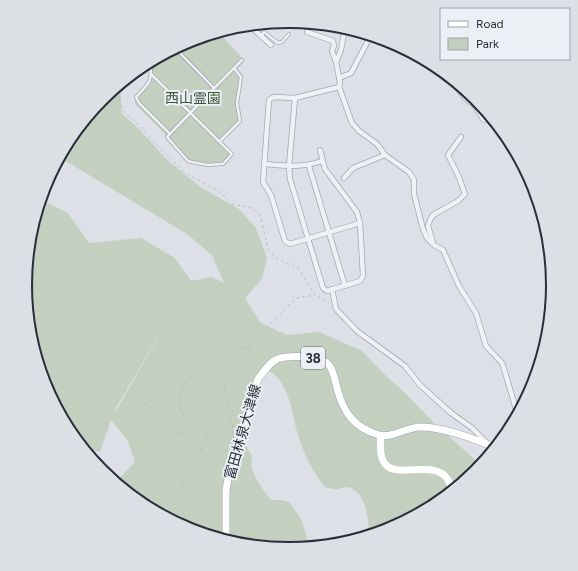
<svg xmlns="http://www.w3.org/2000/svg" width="578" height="571" viewBox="0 0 578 571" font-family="Figtree,'Noto Sans JP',sans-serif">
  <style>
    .green { fill: #c3cfbf; fill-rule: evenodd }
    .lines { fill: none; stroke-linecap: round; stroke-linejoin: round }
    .lane-casing { stroke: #a3a7af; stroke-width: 4 }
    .street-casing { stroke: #a3a7af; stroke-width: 6 }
    .primary-casing { stroke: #9ea5b0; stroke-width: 8 }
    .path { stroke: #bcbec4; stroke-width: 1; stroke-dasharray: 3 3; stroke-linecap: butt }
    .lane { stroke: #f0f1f4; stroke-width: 2.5 }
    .street { stroke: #f0f1f4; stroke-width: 4.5 }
    .secondary { stroke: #fff; stroke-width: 7 }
    .primary { stroke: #fff; stroke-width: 7 }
    .labels { text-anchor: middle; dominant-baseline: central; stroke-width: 4; stroke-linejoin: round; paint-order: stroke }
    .shield { fill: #eceff4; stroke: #636872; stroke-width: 1 }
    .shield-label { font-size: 13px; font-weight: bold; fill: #282e3b }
    .park-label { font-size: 14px; fill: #3c5537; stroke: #eceff4 }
    .street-label { font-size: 14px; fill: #282e3b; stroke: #eceff4 }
    .rim { fill: none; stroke: #282e3b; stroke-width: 2 }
  </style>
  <rect width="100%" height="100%" fill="#dde0e6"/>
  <g class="green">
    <path d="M218,32L245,61L237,69L242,74L238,103L242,121L221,142L233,155L222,165L210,167L188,163L166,139L165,134L135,104V100C152,84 153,85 151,61L188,41Z"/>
    <path d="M120,84L122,114L139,129L166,159L200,187L239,209L256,228L267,258L262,279L245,298L261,323L287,335L319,332L362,351L384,374L406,394L434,423L482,466L476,473L436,506L390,530L368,536C370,523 366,489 347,487C344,487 341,488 338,489C333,489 329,488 325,487C313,472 303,453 298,435C292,414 290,383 269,371L263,372L253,379C249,397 243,417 244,436C244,445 251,451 252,459C252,462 251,463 251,465C253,477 264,491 271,500H280L289,502L301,519L306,534L308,548L289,550L237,545L188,530L142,505L115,483L135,462L128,441L111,420L100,452L81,447L69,432L45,386L30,337L25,285L30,234L40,199L68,213L89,243L141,238L175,258L191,281L212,277L224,283L212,255L187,234L59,157C74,129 95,104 120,84ZM170,317L113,416L117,406Z"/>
  </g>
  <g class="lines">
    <defs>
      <g id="lane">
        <polyline points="261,36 264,32 278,43 282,42 289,34"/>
        <polyline points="175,48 214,88"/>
        <path d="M150,61C153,82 149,83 136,97L139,103L170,134"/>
        <path d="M151,74L232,154L223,164H220L208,165L192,162L188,161L167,137C192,111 217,85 242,60"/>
        <polyline points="219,142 240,121 237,103 241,77 234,68"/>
      </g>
      <g id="street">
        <polyline points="249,25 271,45"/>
        <polyline points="345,27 341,50 336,62 340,82 339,87 352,123 359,131 377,144 385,155 409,172 414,180 414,194 423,229 427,238 434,245 443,250 459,286 476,313 486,346 502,363 505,372 518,416"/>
        <polyline points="307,32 333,41 334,46 332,51 336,62"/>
        <polyline points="339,78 351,73 371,35"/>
        <polyline points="451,78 465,98 475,106 483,119 486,120 491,117"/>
        <polyline points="295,98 274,97 269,100 263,182 271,195 285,241 290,244 360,223"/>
        <polyline points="320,150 325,169 357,212 360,223 363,276 360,281 327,291 323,288 290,179 289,166 295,98 339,87"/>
        <path d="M265,164C286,166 302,168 322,161"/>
        <polyline points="309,166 345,286"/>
        <polyline points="344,178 353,168 385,155"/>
        <polyline points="433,243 428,226 430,220 433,215 458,201 465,194 458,175 448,155 461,137"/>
        <polyline points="332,289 336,309 357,331 405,366 420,385 451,413 472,428 488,444 491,455"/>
      </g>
      <path id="primary" d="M225,541L226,535V490L229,474L258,379C263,372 269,363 277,359C288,355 321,355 329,365C334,372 335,380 337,388C343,412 354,428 379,435C390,439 407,427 420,427C443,427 475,439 496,448"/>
    </defs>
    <use href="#lane" class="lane-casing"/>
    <use href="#street" class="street-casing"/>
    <use href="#primary" class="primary-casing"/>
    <g class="path">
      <polyline points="115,88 116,93 125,113 140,126 152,140 183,171 189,175 220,192 232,204 252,208 258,213 261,218 268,249 273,255 278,259 298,268 315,295 329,303"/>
      <path d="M119,388C129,394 141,400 151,408C159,416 164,428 175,432C187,438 197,433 201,450"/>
      <path d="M231,445C232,439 233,431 232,424C231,412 224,400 225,388C227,364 273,322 290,304L297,298L314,295"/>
      <path d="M179,493L183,482L195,466L207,433C203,423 192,422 184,417C166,387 205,362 229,352C235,349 243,348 250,346"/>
    </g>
    <use href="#lane" class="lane"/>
    <use href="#street" class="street"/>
    <path class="secondary" d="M381,436C374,494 423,456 445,476C449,480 452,487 451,493"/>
    <use href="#primary" class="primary"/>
  </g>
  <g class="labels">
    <rect class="shield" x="301" y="347" width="24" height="22" rx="3"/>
    <g class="shield-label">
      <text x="313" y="358">38</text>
    </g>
    <g class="park-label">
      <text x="193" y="98">西山霊園</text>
    </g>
    <g class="street-label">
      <text transform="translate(243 432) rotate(-74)">富田林泉大津線</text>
    </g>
  </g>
  <path d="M0 0H578V571H0ZM32 285a257 257 0 1 1 514 0a257 257 0 1 1-514 0Z" fill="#dce0e5" fill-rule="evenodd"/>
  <path class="rim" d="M32 285a257 257 0 1 1 514 0a257 257 0 1 1-514 0Z"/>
  <rect x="440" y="8" width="130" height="52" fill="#eceff4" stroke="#9ea2aa"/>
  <rect x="448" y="21" width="20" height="6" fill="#ffffff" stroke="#9ea2aa"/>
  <text x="476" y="28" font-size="12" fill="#282e3b">Road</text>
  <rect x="448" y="38" width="20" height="12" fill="#c3cfbf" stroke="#9ea2aa"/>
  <text x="476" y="48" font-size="12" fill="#282e3b">Park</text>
</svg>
